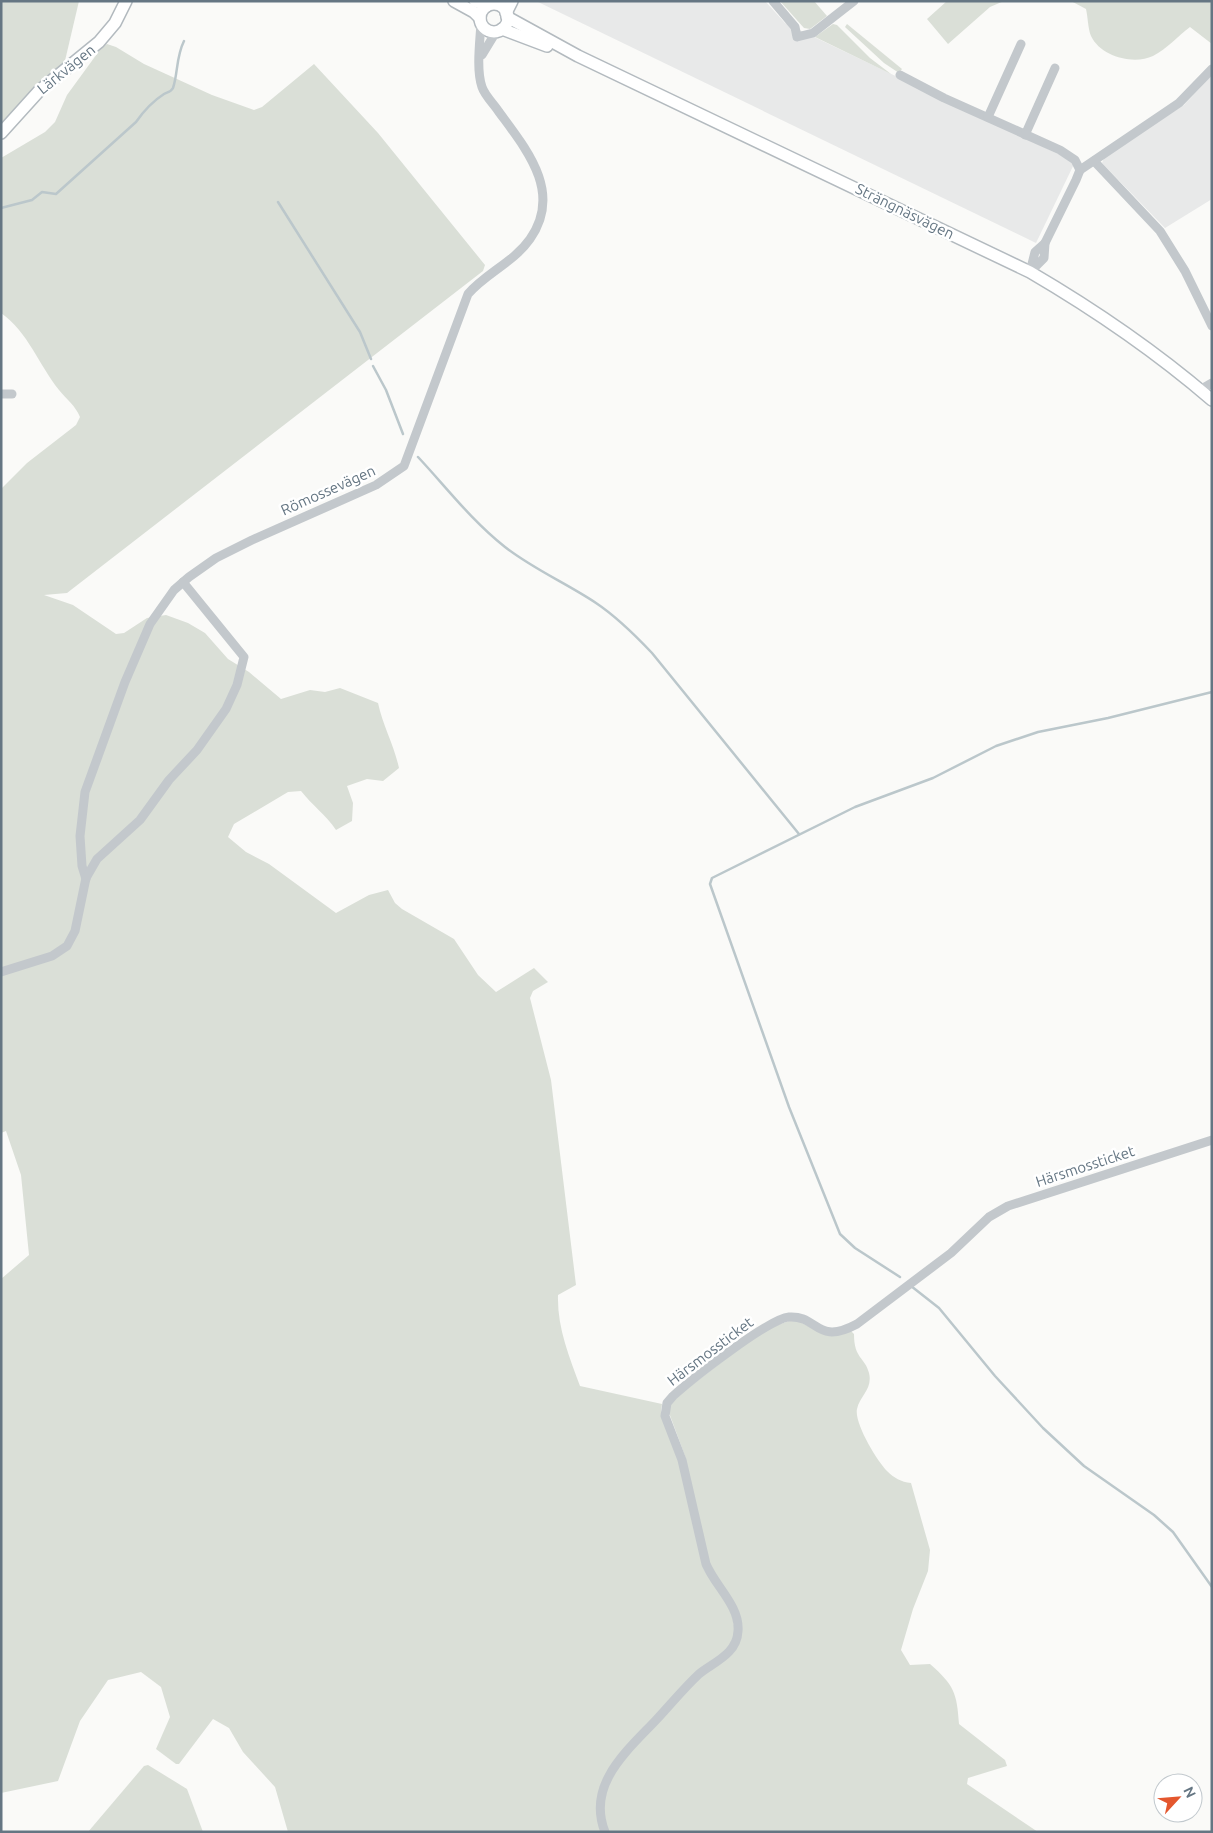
<svg xmlns="http://www.w3.org/2000/svg" width="1213" height="1833" viewBox="0 0 1213 1833" font-family="Ubuntu,sans-serif">
  <style>
    .built { fill: #e8e9e9 }
    .green { fill: #dadfd7 }
    .lines { fill: none; stroke-linecap: round; stroke-linejoin: round }
    .stream { stroke: #bbc7cb; stroke-width: 2.5 }
    .secondary-casing { stroke: #b3babf; stroke-width: 14 }
    .street { stroke: #c3c8cc; stroke-width: 9 }
    .secondary { stroke: #fff; stroke-width: 11 }
    .labels { text-anchor: middle; dominant-baseline: central; stroke-width: 5; stroke-linejoin: round; paint-order: stroke }
    .street-label { font-size: 15px; fill: #657683; stroke: #fff }
  </style>
  <rect width="100%" height="100%" fill="#fafaf8"/>
  <g class="built">
    <polygon points="536,1 765,1 785,23 1075,162 1036,243"/>
    <polygon points="1212,75 1212,199 1165,228 1102,163 1105,156 1184,105"/>
  </g>
  <g class="green">
    <polygon points="1,1 79,1 64,65 1,128"/>
    <polygon points="780,1 814,1 827,16 810,29 804,28"/>
    <polygon points="947,1 1004,1 990,7 948,44 927,19"/>
    <path d="M1071,1H1212V44L1190,27C1178,36 1167,49 1153,56C1134,65 1101,57 1091,36C1088,29 1088,18 1086,9Z"/>
    <polygon points="833,24 837,25 870,58 891,74 815,37"/>
    <polygon points="847,24 902,69 899,73 884,63 845,27"/>
    <path d="M107,44L116,47L144,64L212,95L254,110L262,107L314,64L378,133L485,265L483,271L67,593L44,595L73,605L116,634L124,633L147,618L166,615L188,623L205,633L228,659L249,672L281,699L310,690L325,692L340,688L378,703C383,726 394,745 399,768L383,781L367,779L347,786L353,803L352,821L336,830C326,815 312,805 301,791L288,792L234,824L228,837L246,852L269,864L336,913L369,895L388,890L395,903L402,909L454,939L478,975L496,992L534,968L548,982L533,991L530,998L551,1080L576,1285L558,1295C557,1327 569,1356 580,1386L662,1404L661,1411L679,1459L704,1570L731,1608L735,1631L730,1646L609,1768L601,1832H288L275,1787L243,1752L229,1728L213,1719L179,1764H176L156,1749L170,1717L161,1687L141,1672L108,1680L80,1721L58,1781L1,1793V1279L29,1255L21,1175L6,1131L1,1133V489L27,463L76,425L80,417C75,405 67,400 59,390C39,365 28,332 1,313V158L45,132L55,122L67,95L102,47Z"/>
    <path d="M794,1319L812,1328L849,1329L854,1334C854,1359 865,1357 869,1373C873,1389 860,1396 857,1409C854,1423 877,1461 887,1471C894,1478 901,1482 911,1483L930,1550L928,1571L913,1609L901,1650L910,1665L930,1664C954,1685 957,1693 959,1724L1005,1760L1007,1766L968,1778L967,1784L1038,1832H608L602,1818L607,1779L682,1690L719,1662L740,1631L709,1568L685,1456L668,1410L670,1402L762,1331Z"/>
    <polygon points="148,1765 187,1789 203,1832 88,1832 144,1766"/>
  </g>
  <g class="lines">
    <g class="stream">
      <polyline points="278,202 360,332 371,359"/>
      <path d="M1,208L32,200L42,192L56,194L136,122C143,112 153,101 164,94C168,92 171,92 173,88C178,73 176,57 184,41"/>
      <polyline points="373,366 386,390 403,434"/>
      <path d="M418,457C447,488 471,520 505,547C533,569 566,583 596,603C617,617 635,635 652,653L799,834"/>
      <polyline points="900,1277 855,1248 840,1234 789,1107 710,884 712,878 855,807 933,778 996,746 1038,732 1108,718 1212,692"/>
      <polyline points="911,1286 939,1308 995,1376 1043,1428 1084,1466 1154,1515 1173,1532 1212,1587"/>
    </g>
    <defs>
      <g id="secondary">
        <polyline points="454,1 474,12 480,18"/>
        <polyline points="475,1 487,6"/>
        <circle cx="494" cy="18" r="14"/>
        <polyline points="506,13 512,1"/>
        <path d="M507,17L578,56L1030,272C1095,310 1155,351 1212,400"/>
        <polyline points="502,29 547,46"/>
        <polyline points="1,133 39,91 99,42 115,23 126,1"/>
      </g>
    </defs>
    <use href="#secondary" class="secondary-casing"/>
    <g class="street">
      <polyline points="773,1 795,27 797,37 813,33 854,1"/>
      <polyline points="482,55 496,32"/>
      <polyline points="900,75 944,98 1060,150 1075,160 1080,170 1076,180 1045,243 1035,252 1030,272"/>
      <polyline points="988,117 1021,44"/>
      <polyline points="1025,135 1055,68"/>
      <polyline points="1094,161 1160,231 1185,271 1212,326"/>
      <polyline points="1080,170 1179,103 1212,69"/>
      <polyline points="1032,270 1044,258 1045,243"/>
      <polyline points="1200,390 1212,383"/>
      <polyline points="1,394 12,394"/>
      <path d="M86,879L82,866L80,836L85,792L125,682L150,624L174,590L189,577L216,558L252,540L376,485L404,466L468,294C486,273 514,262 530,239C563,192 526,149 499,112C494,104 485,96 482,87C476,70 480,41 481,23"/>
      <polyline points="1,972 52,956 67,946 75,931 86,878 97,859 140,820 169,780 197,750 226,709 237,685 244,657 183,582"/>
      <path d="M605,1832C586,1784 628,1750 657,1719C671,1704 684,1688 699,1674C714,1662 737,1654 738,1631C740,1606 715,1586 706,1564L682,1460L665,1416L667,1403L673,1396C692,1379 768,1319 789,1317C818,1315 816,1346 857,1324L951,1253L989,1217L1008,1206L1212,1140"/>
    </g>
    <use href="#secondary" class="secondary"/>
  </g>
  <g class="labels">
    <g class="street-label">
      <text transform="translate(66 69) rotate(-39)">Lärkvägen</text>
      <text transform="translate(905 211) rotate(26)">Strängnäsvägen</text>
      <text transform="translate(328 490) rotate(-24)">Römossevägen</text>
      <text transform="translate(1085 1166) rotate(-18)">Härsmossticket</text>
      <text transform="translate(710 1351) rotate(-37)">Härsmossticket</text>
    </g>
  </g>
  <rect width="1213" height="1833" fill="none" stroke="#657683" stroke-width="5"/>
  <g transform="translate(1178 1798) rotate(64)"><circle r="24" fill="#ffffff" stroke="#c1c8cd"/>
  <path d="M0-4L9 19L0 12L-9 19Z" fill="#e4572e"/>
  <text y="-8" font-size="14" font-weight="bold" text-anchor="middle" fill="#657683">N</text>
  </g>
</svg>
